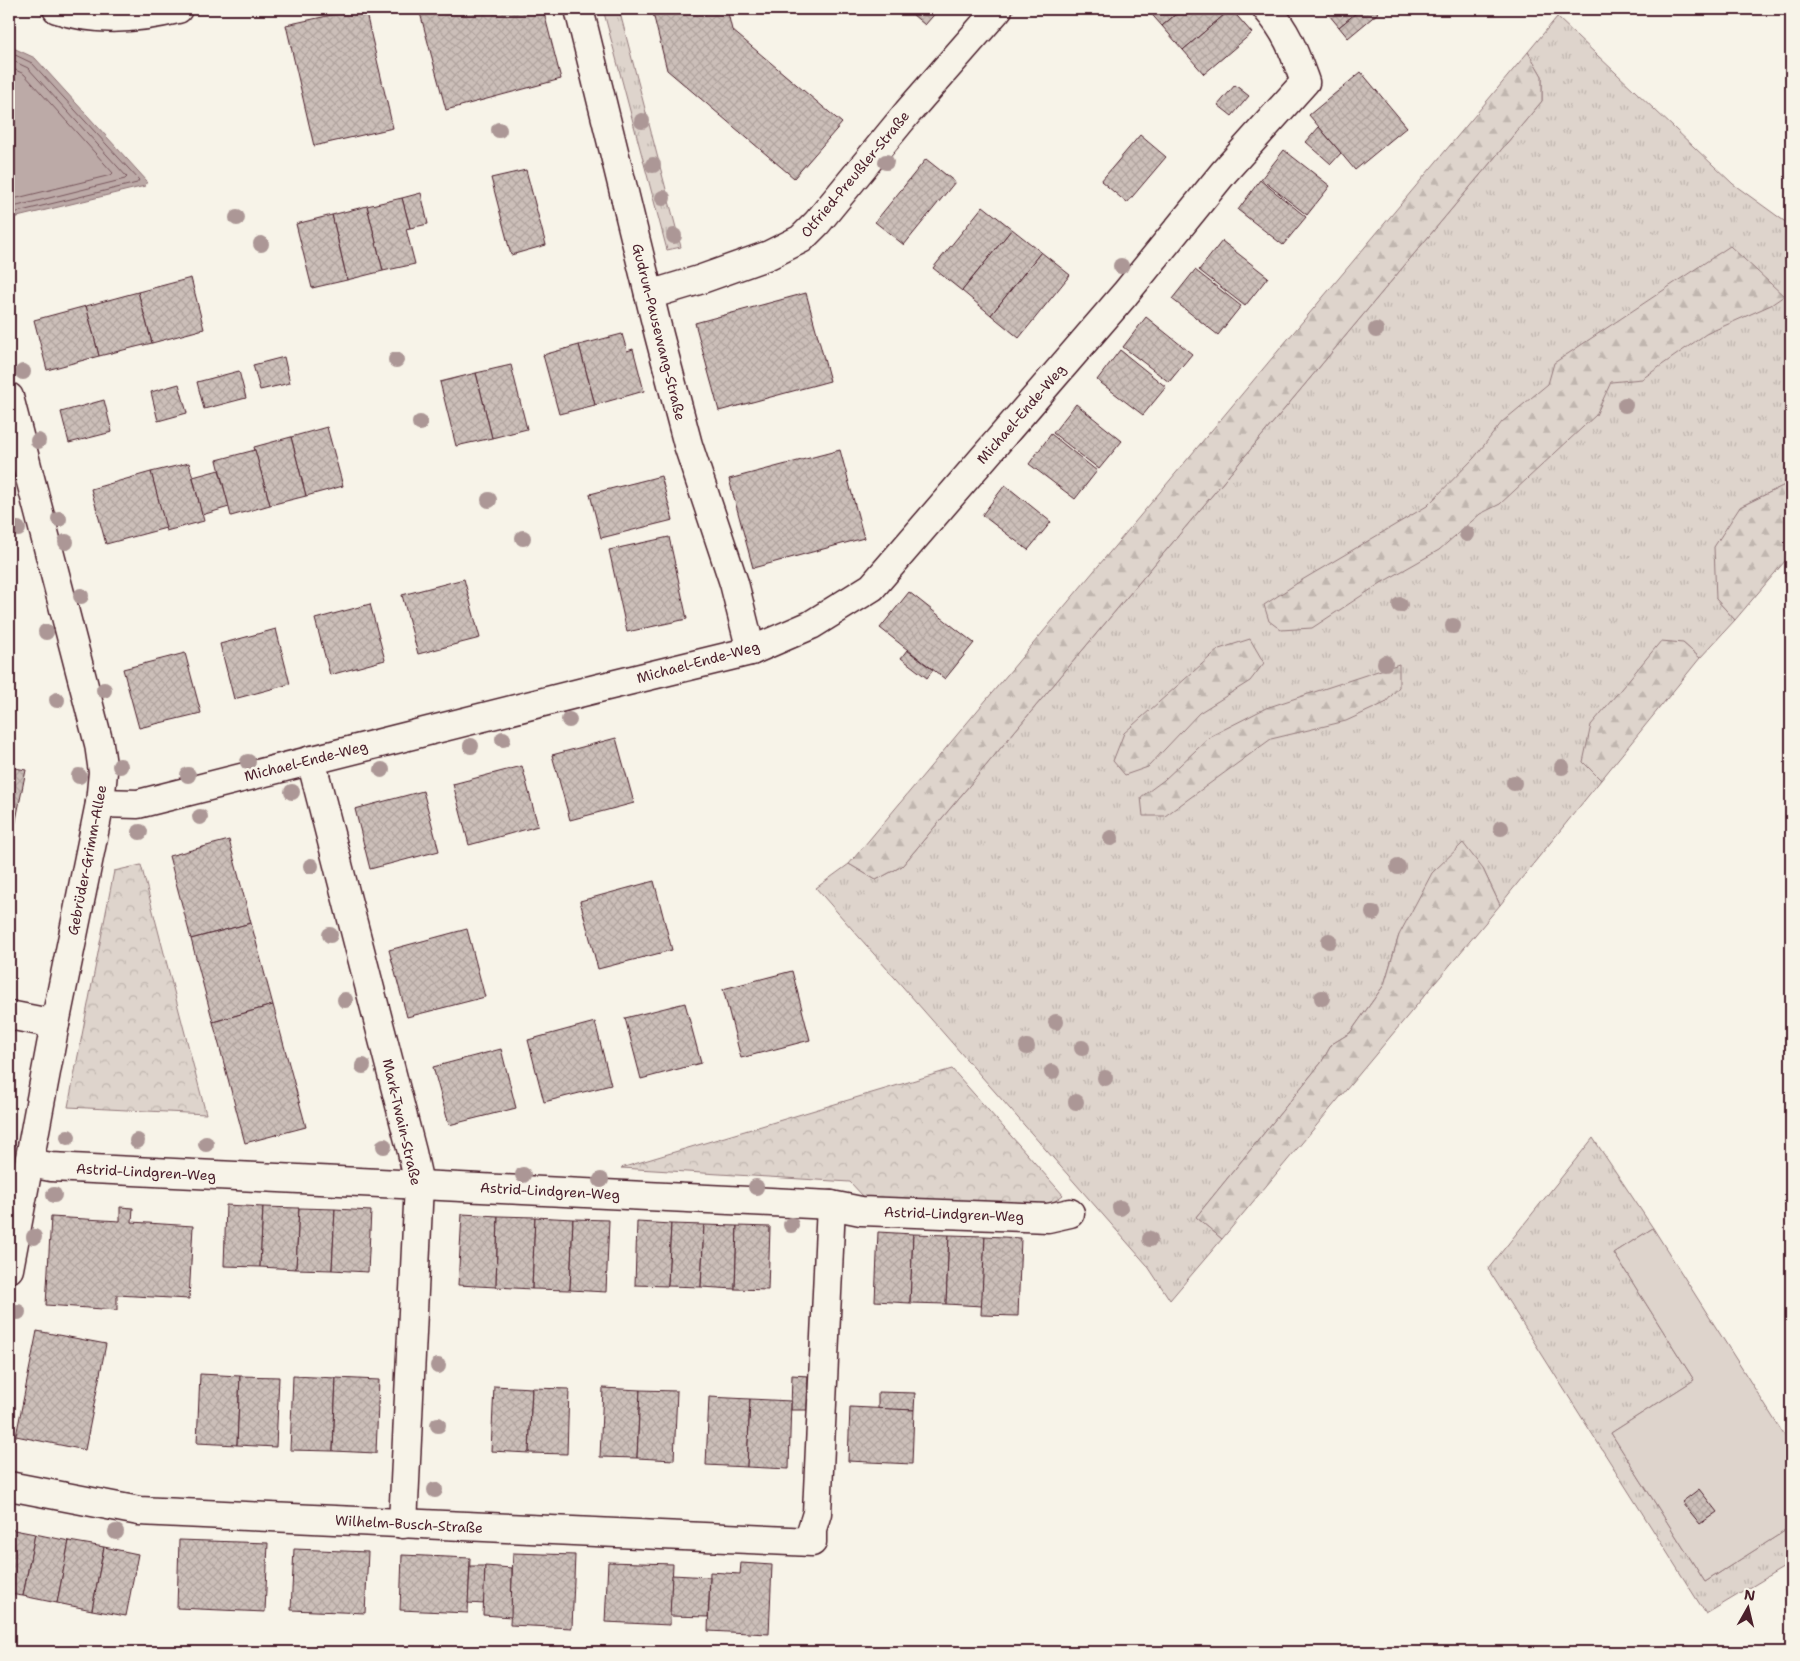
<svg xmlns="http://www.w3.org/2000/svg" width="1800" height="1661" viewBox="0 0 1800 1661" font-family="'Shantell Sans',sans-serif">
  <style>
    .grass { fill: url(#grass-tufts); stroke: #947a7c }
    .forest { fill: url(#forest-firs); stroke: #947a7c }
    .park { fill: url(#park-crowns); stroke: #947a7c }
    .garden { fill: #ded4cc; stroke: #947a7c }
    .water { fill: #bcaaa7; stroke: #8e7275 }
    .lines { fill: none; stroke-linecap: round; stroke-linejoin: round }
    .shore { stroke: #78575d; stroke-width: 1 }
    .building { fill: url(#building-cross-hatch); stroke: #4a1f2b }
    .minor-casing { stroke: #4a1f2b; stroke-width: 31 }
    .minor { stroke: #f7f3e8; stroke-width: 28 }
    .tree { fill: #ac9796 }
    .labels { text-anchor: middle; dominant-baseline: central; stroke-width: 5; stroke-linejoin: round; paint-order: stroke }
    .street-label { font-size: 14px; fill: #4a1f2b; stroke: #f7f3e8 }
  </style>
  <defs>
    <pattern id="grass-tufts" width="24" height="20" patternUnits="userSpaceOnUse" patternTransform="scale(1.25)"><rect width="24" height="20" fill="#ded4cc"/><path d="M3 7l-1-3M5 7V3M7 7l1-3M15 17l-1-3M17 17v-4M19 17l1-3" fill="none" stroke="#c0b6af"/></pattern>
    <pattern id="forest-firs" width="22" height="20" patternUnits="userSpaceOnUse" patternTransform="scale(1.25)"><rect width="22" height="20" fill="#ded4cc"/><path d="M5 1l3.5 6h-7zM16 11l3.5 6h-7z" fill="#c0b6af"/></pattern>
    <pattern id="park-crowns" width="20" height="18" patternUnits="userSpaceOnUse" patternTransform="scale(1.25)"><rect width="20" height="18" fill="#ded4cc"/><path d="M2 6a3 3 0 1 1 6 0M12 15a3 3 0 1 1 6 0" fill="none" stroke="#c0b6af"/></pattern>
    <pattern id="building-cross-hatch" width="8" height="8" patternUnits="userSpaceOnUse" patternTransform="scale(1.25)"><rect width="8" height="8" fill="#ccbfb9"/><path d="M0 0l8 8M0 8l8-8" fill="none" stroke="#b1a49f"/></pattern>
  </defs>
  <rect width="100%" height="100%" fill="#f7f3e8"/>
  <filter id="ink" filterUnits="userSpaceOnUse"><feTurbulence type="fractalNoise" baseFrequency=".02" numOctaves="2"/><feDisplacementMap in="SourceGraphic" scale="10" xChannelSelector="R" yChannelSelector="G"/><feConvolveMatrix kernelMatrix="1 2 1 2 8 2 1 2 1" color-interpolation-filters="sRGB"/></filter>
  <g filter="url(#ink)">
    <g class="grass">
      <polygon points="603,9 619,9 681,247 667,250"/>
      <polygon points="1557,17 1733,184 1791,226 1791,482 1740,507 1716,599 1735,620 1700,658 1683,643 1583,762 1601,780 1500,905 1483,869 1399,935 1384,985 1350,1033 1332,1044 1321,1063 1196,1217 1222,1239 1170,1300 1147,1265 816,888 849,864 876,880 902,866 1542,101 1542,76 1528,52"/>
      <polygon points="1593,1138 1653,1228 1614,1253 1694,1380 1611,1433 1705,1582 1791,1527 1791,1563 1706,1614 1488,1269"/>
    </g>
    <g class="forest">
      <polygon points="1528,52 1542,76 1542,101 902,866 876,880 849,864"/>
      <polygon points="1730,246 1784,296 1771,305 1706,334 1642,379 1611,382 1596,415 1500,504 1480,514 1439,550 1381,583 1312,628 1281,630 1269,621 1264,605 1302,580 1427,506 1474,458 1502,422 1548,384 1554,363"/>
      <polygon points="1791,482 1791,554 1735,620 1716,599 1714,547 1740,507"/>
      <polygon points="1250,639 1264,663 1250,681 1199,713 1148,767 1125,775 1113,761 1124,733 1219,649"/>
      <polygon points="1661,641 1683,643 1700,658 1601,780 1583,762 1591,725"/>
      <polygon points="1399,664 1399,687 1385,703 1346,721 1271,739 1165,816 1143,816 1141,797 1164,780 1211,736 1266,708"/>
      <polygon points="1463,843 1483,869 1500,905 1222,1239 1196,1217 1321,1063 1332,1044 1350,1033 1384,985 1399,935 1432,873"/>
    </g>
    <g class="park">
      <polygon points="141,865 206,1114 68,1107 114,871"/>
      <polygon points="952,1069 1063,1195 1051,1204 864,1197 850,1182 621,1168"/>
    </g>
    <polygon class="garden" points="1653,1228 1791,1446 1791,1527 1705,1582 1611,1433 1694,1380 1614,1253"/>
    <polygon class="water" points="9,46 35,58 147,181 145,186 9,219"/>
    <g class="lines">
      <g class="shore">
        <polyline points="9,52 32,63 139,180 137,183 9,214"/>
        <polyline points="9,59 28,68 127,177 125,179 9,208"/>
        <polyline points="9,67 24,74 113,173 111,175 9,200"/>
      </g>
    </g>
    <g class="building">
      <polygon points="359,9 365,9 393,128 314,146 286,25"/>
      <polygon points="419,9 543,9 561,79 446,110"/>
      <polygon points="652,9 727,9 732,30 842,123 794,178 667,70"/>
      <polygon points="906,9 939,9 925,25"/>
      <polygon points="1147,9 1182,9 1162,26"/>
      <polygon points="1182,9 1231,9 1183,50 1162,26"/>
      <polygon points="1231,9 1252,33 1204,74 1183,50"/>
      <polygon points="1324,9 1361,9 1339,27"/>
      <polygon points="1361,9 1374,9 1378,13 1348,38 1339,27"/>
      <polygon points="1361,72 1407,127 1355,170 1309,115"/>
      <polygon points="1235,85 1249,96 1232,116 1218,105"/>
      <polygon points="1319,127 1341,153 1331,164 1306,142"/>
      <polygon points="1140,135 1166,157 1127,203 1101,181"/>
      <polygon points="1284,150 1330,186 1307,215 1261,179"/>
      <polygon points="926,159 955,182 904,245 875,222"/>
      <polygon points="526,170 546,245 511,255 491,178"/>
      <polygon points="1260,180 1306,217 1283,245 1238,210"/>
      <polygon points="421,193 428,224 410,228 402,198"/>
      <polygon points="402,198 410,228 406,229 415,264 383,271 367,206"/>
      <polygon points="367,206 383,271 347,280 332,215"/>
      <polygon points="983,206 1012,229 962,291 933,268"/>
      <polygon points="332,215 347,280 312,288 296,224"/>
      <polygon points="1012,229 1041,252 991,315 962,291"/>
      <polygon points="1222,241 1268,277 1245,306 1199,270"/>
      <polygon points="1041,252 1070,275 1019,338 991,315"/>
      <polygon points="1195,270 1241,306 1218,335 1172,299"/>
      <polygon points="191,278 204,329 152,343 138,292"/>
      <polygon points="138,292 152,343 99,356 86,306"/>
      <polygon points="806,293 830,381 719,411 695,323"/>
      <polygon points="86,306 99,356 47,370 34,320"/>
      <polygon points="1146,317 1192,354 1169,382 1123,347"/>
      <polygon points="622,334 627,351 633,349 644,391 595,405 579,345"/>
      <polygon points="579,345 595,405 559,414 543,355"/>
      <polygon points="1120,350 1166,387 1143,415 1097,380"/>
      <polygon points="284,357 290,383 260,390 253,365"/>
      <polygon points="511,365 527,429 492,438 476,373"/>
      <polygon points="239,371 246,398 204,409 197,382"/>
      <polygon points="476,373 492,438 456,446 440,382"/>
      <polygon points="179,384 187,413 158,421 151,392"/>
      <polygon points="104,400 112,432 69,443 61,412"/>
      <polygon points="1076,404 1122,441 1099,469 1053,433"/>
      <polygon points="327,427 343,486 306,496 291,437"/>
      <polygon points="1051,434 1097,471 1075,499 1029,464"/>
      <polygon points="291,437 306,496 270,505 254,447"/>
      <polygon points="255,450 270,505 231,516 217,460"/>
      <polygon points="840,450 864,538 753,568 729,479"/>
      <polygon points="189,463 204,521 166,531 151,472"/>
      <polygon points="219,470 229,507 202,515 193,477"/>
      <polygon points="151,472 166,528 106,544 91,489"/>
      <polygon points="661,476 673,520 601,538 590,494"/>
      <polygon points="1005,485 1051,522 1028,550 982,515"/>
      <polygon points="669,537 687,619 627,632 609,550"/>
      <polygon points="464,579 480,638 418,654 402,595"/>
      <polygon points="909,592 974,643 945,679 880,628"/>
      <polygon points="370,604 385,660 330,675 315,619"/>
      <polygon points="276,629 290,684 234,699 220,644"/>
      <polygon points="907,650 933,670 927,678 901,658"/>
      <polygon points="185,653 201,713 139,728 123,669"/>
      <polygon points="616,738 634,803 570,820 552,755"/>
      <polygon points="522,766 538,826 469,845 453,784"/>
      <polygon points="9,767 26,770 17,815 9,813"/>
      <polygon points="423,791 439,851 370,869 355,809"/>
      <polygon points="9,813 17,815 12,844 9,843"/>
      <polygon points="229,840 251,923 191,939 169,856"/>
      <polygon points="654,881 672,950 598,969 580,901"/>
      <polygon points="251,923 273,1005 213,1022 191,939"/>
      <polygon points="467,929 485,997 407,1017 389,950"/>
      <polygon points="792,971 810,1040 741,1058 723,989"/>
      <polygon points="685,1003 701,1063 641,1079 625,1018"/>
      <polygon points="273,1005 306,1127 245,1143 213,1022"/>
      <polygon points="595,1022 611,1085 544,1102 528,1040"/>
      <polygon points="501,1049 516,1108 449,1125 433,1067"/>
      <polygon points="226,1205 263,1207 260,1267 224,1266"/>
      <polygon points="120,1207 133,1208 132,1222 193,1226 189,1299 117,1295 117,1310 46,1305 51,1217 120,1221"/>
      <polygon points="263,1207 299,1208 296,1269 260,1267"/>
      <polygon points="299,1208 335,1209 332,1270 296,1269"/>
      <polygon points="335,1209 371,1211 368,1272 332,1270"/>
      <polygon points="462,1214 498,1216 496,1287 458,1285"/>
      <polygon points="498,1216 535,1217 532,1289 496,1287"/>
      <polygon points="535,1217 573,1219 570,1290 532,1289"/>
      <polygon points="573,1219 609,1220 606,1292 570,1290"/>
      <polygon points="637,1222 671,1224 668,1286 635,1285"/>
      <polygon points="671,1224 704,1225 701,1287 668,1286"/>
      <polygon points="704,1225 737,1226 735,1289 701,1287"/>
      <polygon points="737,1226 770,1227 768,1290 735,1289"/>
      <polygon points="878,1232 913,1234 910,1303 875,1301"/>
      <polygon points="913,1234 949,1235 946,1304 910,1303"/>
      <polygon points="949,1235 985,1236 982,1306 946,1304"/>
      <polygon points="985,1236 1021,1238 1018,1316 981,1315"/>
      <polygon points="37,1331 106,1344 85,1450 16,1436"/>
      <polygon points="200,1374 240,1376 237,1445 197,1443"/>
      <polygon points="792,1375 808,1376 807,1410 791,1410"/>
      <polygon points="240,1376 279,1377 276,1447 237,1445"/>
      <polygon points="293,1376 336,1378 333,1451 290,1450"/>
      <polygon points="336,1378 379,1380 376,1453 333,1451"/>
      <polygon points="494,1386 532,1388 529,1453 491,1451"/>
      <polygon points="532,1388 569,1389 567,1454 529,1453"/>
      <polygon points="603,1388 640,1390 637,1458 600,1457"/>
      <polygon points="640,1390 677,1391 674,1460 637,1458"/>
      <polygon points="878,1392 915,1393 914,1410 878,1409"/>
      <polygon points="709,1397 750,1399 747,1467 706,1465"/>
      <polygon points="750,1399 791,1401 789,1469 747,1467"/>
      <polygon points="850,1407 914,1410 912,1464 848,1461"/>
      <polygon points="1699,1489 1717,1512 1700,1524 1682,1502"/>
      <polygon points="9,1529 35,1534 23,1596 9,1594"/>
      <polygon points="35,1534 69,1541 57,1603 23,1596"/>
      <polygon points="179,1540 268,1543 265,1612 177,1608"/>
      <polygon points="69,1541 104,1547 92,1610 57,1603"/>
      <polygon points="104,1547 138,1554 126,1616 92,1610"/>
      <polygon points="294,1549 368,1552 365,1613 291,1610"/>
      <polygon points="513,1553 575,1555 572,1628 510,1625"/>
      <polygon points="402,1555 470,1558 468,1613 400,1610"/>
      <polygon points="608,1562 673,1564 670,1625 605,1622"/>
      <polygon points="741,1563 772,1565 769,1634 708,1631 710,1572 740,1574"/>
      <polygon points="470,1566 485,1566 484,1604 468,1603"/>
      <polygon points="485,1566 512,1568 511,1617 483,1615"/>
      <polygon points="672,1575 710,1577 708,1617 670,1616"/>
    </g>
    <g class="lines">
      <defs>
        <g id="minor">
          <path d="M57,9C96,22 138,19 178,9"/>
          <polyline points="579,9 659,335 688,445 734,583 751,651"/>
          <polyline points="649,295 699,280 769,255 801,239 817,223 908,112 998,9"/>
          <polyline points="9,397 99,744 103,772 100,803 55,1024 9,1269"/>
          <polyline points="311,760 412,1152 419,1184 403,1524"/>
          <path d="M100,803L138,804L595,689L751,651L811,625L872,587L1125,294L1224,172L1305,82C1294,52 1288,33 1267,9"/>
          <polyline points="9,1015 55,1024"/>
          <polyline points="30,1163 51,1167 831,1205 861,1211 1048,1218 1070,1213"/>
          <polyline points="9,1486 139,1511 812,1542 812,1529 817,1513 831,1205"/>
        </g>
      </defs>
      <use href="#minor" class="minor-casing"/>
      <use href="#minor" class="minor"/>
    </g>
    <g class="tree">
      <circle cx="642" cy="121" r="8"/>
      <circle cx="499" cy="130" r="8"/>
      <circle cx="886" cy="162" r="8"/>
      <circle cx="653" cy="165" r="8"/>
      <circle cx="663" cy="198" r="8"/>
      <circle cx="237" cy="218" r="8"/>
      <circle cx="674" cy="236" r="8"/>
      <circle cx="261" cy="244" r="8"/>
      <circle cx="1121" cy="266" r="8"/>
      <circle cx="1376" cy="330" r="8"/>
      <circle cx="396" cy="360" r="8"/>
      <circle cx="23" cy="372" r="8"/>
      <circle cx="1625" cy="405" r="8"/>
      <circle cx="420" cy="423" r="8"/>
      <circle cx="38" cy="441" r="8"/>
      <circle cx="489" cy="500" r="8"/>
      <circle cx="59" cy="519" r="8"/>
      <circle cx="18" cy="529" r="8"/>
      <circle cx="1467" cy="534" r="8"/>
      <circle cx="523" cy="538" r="8"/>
      <circle cx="66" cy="542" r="8"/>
      <circle cx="81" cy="596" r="8"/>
      <circle cx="1400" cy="605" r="8"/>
      <circle cx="1453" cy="626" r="8"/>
      <circle cx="46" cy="632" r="8"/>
      <circle cx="1385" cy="663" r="8"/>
      <circle cx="104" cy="690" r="8"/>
      <circle cx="57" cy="700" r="8"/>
      <circle cx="569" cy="720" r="8"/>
      <circle cx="503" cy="739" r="8"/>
      <circle cx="471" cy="746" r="8"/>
      <circle cx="248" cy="762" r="8"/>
      <circle cx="120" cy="766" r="8"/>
      <circle cx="1562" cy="767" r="8"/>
      <circle cx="382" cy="770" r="8"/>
      <circle cx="188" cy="775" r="8"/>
      <circle cx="79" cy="776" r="8"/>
      <circle cx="1514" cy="783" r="8"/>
      <circle cx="292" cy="792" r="8"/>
      <circle cx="200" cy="817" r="8"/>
      <circle cx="1501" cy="828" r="8"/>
      <circle cx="140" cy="832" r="8"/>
      <circle cx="1111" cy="838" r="8"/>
      <circle cx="311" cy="866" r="8"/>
      <circle cx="1398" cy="867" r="8"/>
      <circle cx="1373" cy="913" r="8"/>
      <circle cx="330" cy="935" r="8"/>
      <circle cx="1329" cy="941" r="8"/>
      <circle cx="1322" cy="998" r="8"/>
      <circle cx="345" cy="1000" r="8"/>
      <circle cx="1056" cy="1022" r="8"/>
      <circle cx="1027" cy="1047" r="8"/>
      <circle cx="1082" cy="1048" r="8"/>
      <circle cx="363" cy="1066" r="8"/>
      <circle cx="1052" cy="1072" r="8"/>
      <circle cx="1105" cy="1078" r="8"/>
      <circle cx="1076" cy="1102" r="8"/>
      <circle cx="68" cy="1137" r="8"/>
      <circle cx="137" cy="1141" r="8"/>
      <circle cx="206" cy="1144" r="8"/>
      <circle cx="384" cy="1146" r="8"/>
      <circle cx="523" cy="1175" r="8"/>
      <circle cx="601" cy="1180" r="8"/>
      <circle cx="756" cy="1187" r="8"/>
      <circle cx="54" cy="1195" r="8"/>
      <circle cx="1120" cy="1208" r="8"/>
      <circle cx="791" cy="1225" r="8"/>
      <circle cx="34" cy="1237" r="8"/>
      <circle cx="1150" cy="1239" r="8"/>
      <circle cx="18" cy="1312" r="8"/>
      <circle cx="438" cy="1366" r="8"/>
      <circle cx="438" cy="1425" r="8"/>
      <circle cx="435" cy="1490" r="8"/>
      <circle cx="116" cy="1532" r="8"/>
    </g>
  </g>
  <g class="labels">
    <g class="street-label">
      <text transform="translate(855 174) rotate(-50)">Otfried-Preußler-Straße</text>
      <text transform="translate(659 332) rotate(76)">Gudrun-Pausewang-Straße</text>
      <text transform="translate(1021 414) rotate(-49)">Michael-Ende-Weg</text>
      <text transform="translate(698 662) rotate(-15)">Michael-Ende-Weg</text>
      <text transform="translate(306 761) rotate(-14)">Michael-Ende-Weg</text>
      <text transform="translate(87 860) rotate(-79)">Gebrüder-Grimm-Allee</text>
      <text transform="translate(402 1122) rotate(77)">Mark-Twain-Straße</text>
      <text transform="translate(146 1172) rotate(3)">Astrid-Lindgren-Weg</text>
      <text transform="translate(550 1191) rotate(3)">Astrid-Lindgren-Weg</text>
      <text transform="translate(954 1214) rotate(2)">Astrid-Lindgren-Weg</text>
      <text transform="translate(409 1524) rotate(3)">Wilhelm-Busch-Straße</text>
    </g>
  </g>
  <rect width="1800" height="1661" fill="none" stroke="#f7f3e8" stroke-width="30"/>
  <rect x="15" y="15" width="1770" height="1631" fill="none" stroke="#4a1f2b" stroke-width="2" filter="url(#ink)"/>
  <g transform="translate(1748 1608) rotate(8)" stroke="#f7f3e8" stroke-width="4" paint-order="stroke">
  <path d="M0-4L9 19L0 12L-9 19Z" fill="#4a1f2b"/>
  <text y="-8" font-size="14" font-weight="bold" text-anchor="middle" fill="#4a1f2b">N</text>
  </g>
</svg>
